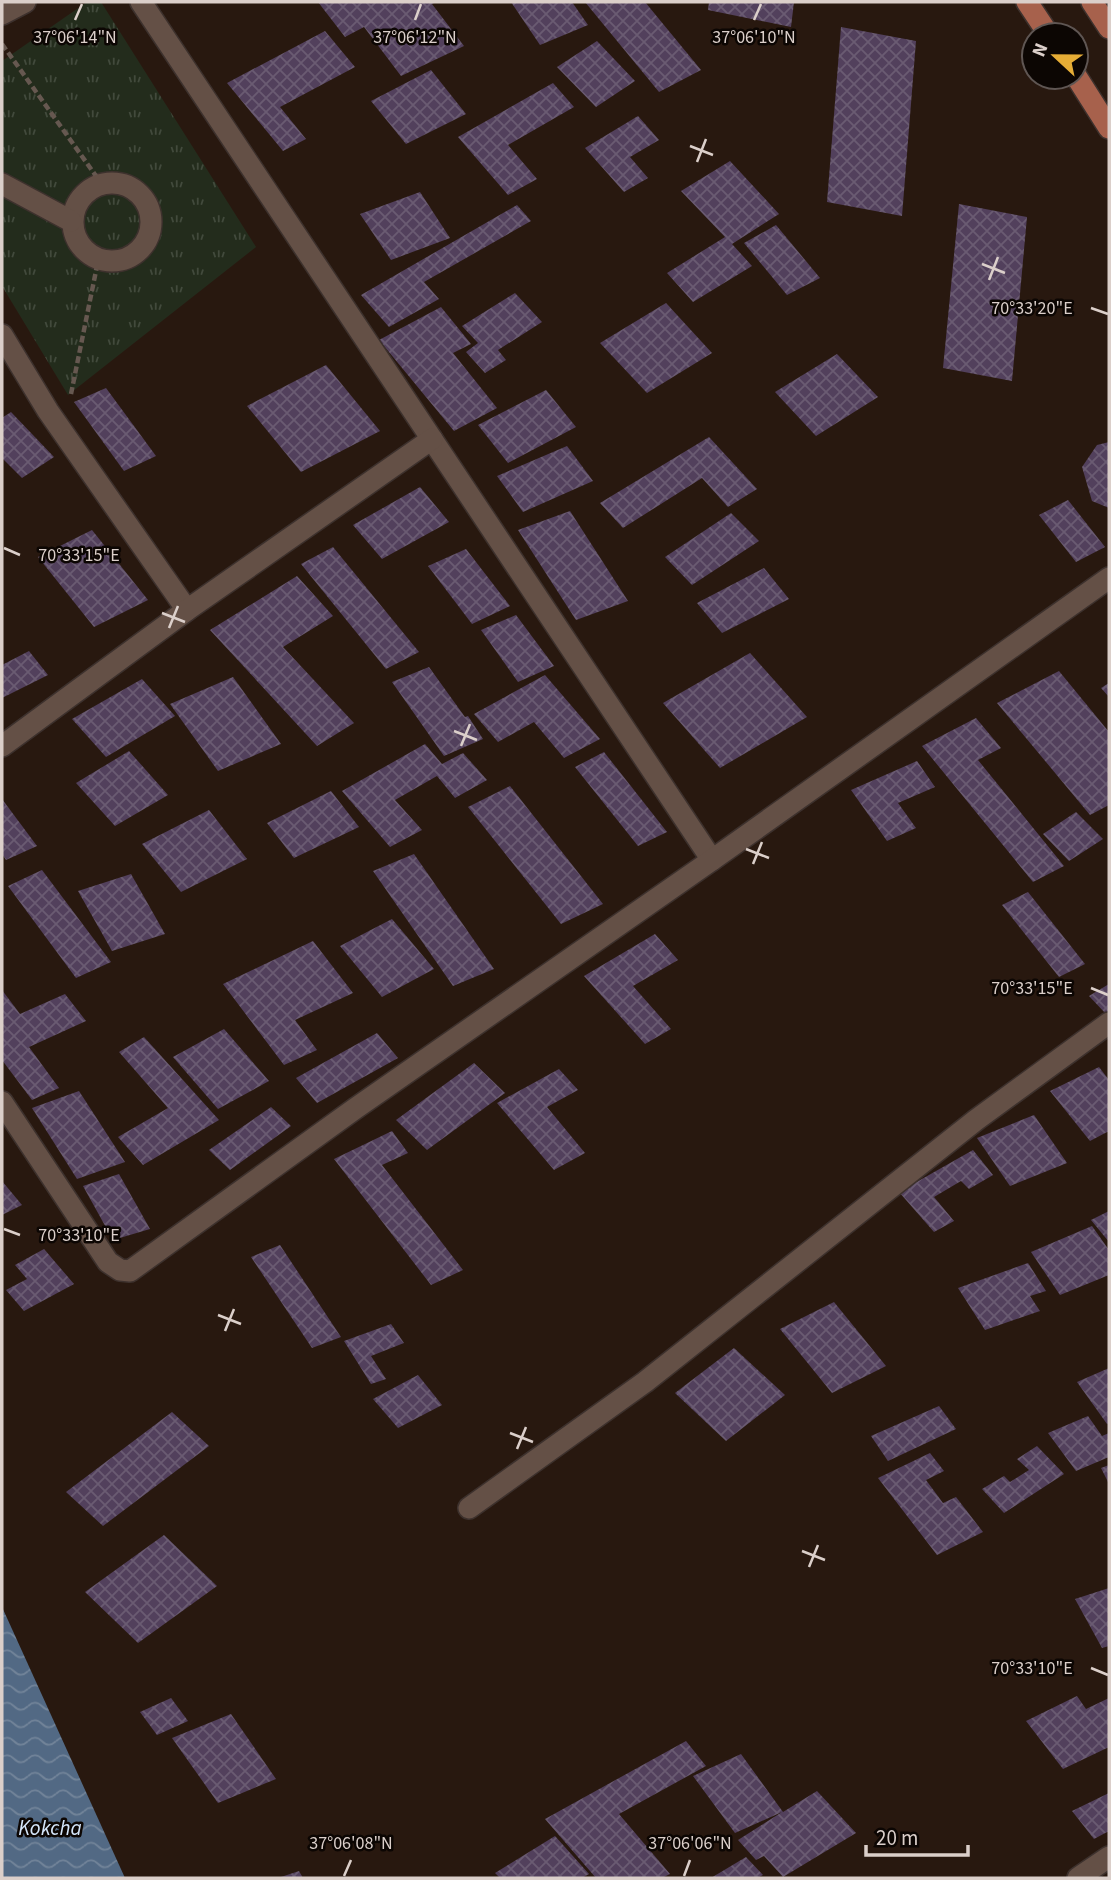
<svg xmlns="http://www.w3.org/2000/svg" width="1111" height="1880" viewBox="0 0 1111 1880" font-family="'Source Sans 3',sans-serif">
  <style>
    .park { fill: url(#park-tufts) }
    .water { fill: url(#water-waves) }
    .building { fill: url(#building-cross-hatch) }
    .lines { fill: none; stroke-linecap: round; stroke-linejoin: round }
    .minor-casing { stroke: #3d312d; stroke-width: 24 }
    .major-casing { stroke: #3d312d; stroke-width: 24 }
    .path { stroke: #665850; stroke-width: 4.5; stroke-dasharray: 7 3.5; stroke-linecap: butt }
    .minor { stroke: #645046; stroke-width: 21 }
    .major { stroke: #a7614c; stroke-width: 21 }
    .ticks { fill: none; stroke: #dbcfca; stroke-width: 2.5 }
    .labels { text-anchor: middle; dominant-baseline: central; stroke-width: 5; stroke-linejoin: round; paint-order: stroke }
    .water-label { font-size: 21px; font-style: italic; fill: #d5e6fa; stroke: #0c0603 }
    .ticks-label { font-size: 18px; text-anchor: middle; fill: #dbcfca; stroke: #0c0603; stroke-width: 5; stroke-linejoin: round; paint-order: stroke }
  </style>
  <defs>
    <pattern id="park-tufts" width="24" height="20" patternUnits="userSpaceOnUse" patternTransform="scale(1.75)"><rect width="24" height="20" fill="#232c1c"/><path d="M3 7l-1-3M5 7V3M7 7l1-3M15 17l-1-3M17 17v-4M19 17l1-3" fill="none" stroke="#424a3c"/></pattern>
    <pattern id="water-waves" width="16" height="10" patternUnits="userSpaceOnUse" patternTransform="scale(1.75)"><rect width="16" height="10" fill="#526984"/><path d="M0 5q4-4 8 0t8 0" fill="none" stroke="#728499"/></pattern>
    <pattern id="building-cross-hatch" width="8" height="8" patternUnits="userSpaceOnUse" patternTransform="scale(1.75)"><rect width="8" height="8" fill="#52405c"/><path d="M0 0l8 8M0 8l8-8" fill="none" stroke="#6a5b72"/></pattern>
  </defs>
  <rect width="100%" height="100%" fill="#28180f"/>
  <polygon class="park" points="87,2 101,2 256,247 68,395 2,286 2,61"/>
  <polygon class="water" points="2,1607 125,1878 2,1878"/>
  <g class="building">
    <polygon points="318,2 436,2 432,4 464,46 401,76 364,27 345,37"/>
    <polygon points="511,2 572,2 588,25 540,45"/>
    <polygon points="585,2 645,2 701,70 659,92"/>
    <polygon points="709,2 794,2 791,27 708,10"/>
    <polygon points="841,27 916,41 902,216 827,202"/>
    <polygon points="325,31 355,67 280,107 306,139 283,151 227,83"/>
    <polygon points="597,41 635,81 596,107 557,67"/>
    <polygon points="431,70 466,114 406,144 371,101"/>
    <polygon points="553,83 574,107 508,145 537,179 508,195 458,137"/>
    <polygon points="638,116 659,140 630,157 648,178 624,192 585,148"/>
    <polygon points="730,161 779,214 732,244 752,266 693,302 667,273 725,237 681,191"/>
    <polygon points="420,192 450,238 391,260 360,214"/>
    <polygon points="959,204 1027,217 1012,381 943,368"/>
    <polygon points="517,205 531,221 424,282 439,299 389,327 361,295"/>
    <polygon points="776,225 820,278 787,295 744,243"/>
    <polygon points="515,293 542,322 498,350 506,360 485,373 466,352 478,343 462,326"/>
    <polygon points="666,303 712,353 647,393 600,343"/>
    <polygon points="441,307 471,344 453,353 497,408 454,431 379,340"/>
    <polygon points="837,354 878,397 816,436 775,392"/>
    <polygon points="326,365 380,431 301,472 247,406"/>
    <polygon points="106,388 156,456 124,471 74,402"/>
    <polygon points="546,390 576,427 508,463 478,425"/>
    <polygon points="11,412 54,457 22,478 2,458 2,418"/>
    <polygon points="709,437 757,489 728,507 702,478 623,528 600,503"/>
    <polygon points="1109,442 1109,508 1092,501 1082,467 1097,445"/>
    <polygon points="567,446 593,481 523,512 497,476"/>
    <polygon points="420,487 449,522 382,559 353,525"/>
    <polygon points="1068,500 1105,547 1076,562 1039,515"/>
    <polygon points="570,511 628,601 576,620 518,530"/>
    <polygon points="731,513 759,541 692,585 665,557"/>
    <polygon points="92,530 148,600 94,627 38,557"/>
    <polygon points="333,547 419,652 386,669 301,564"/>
    <polygon points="466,549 510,606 472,624 428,566"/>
    <polygon points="764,568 789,599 722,633 697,603"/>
    <polygon points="297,576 333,616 283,647 354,723 317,746 210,630"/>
    <polygon points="516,615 554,666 518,682 481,630"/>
    <polygon points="29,651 48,675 2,698 2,665"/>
    <polygon points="750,653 807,717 720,768 663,703"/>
    <polygon points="429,667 465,717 468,716 483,739 444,756 392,682"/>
    <polygon points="1059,671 1109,732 1109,805 1090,815 997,703"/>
    <polygon points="545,675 600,739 564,758 534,722 498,742 474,714"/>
    <polygon points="233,677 281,744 218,771 170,704"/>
    <polygon points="142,679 175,716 106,757 72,719"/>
    <polygon points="1109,683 1109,697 1101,688"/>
    <polygon points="976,718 1001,748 978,760 1064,866 1033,882 922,746"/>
    <polygon points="425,744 442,764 463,753 487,780 455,798 437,776 395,800 422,830 390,847 342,791"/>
    <polygon points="129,751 168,795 115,826 76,783"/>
    <polygon points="604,752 667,832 638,846 575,767"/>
    <polygon points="917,761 935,787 898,803 916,828 887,841 851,790"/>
    <polygon points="510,786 603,904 561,924 468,807"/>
    <polygon points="331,791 359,827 294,858 267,823"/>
    <polygon points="2,799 37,846 6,860 2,854"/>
    <polygon points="209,810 247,859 181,892 142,844"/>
    <polygon points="1076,812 1103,839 1069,861 1043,834"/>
    <polygon points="414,854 494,969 453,986 373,871"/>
    <polygon points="42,870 111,962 76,978 8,886"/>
    <polygon points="131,874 165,934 112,951 78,891"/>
    <polygon points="1028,892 1085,964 1059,977 1002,905"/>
    <polygon points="392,919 434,969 382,997 340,946"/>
    <polygon points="655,934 678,960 633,986 671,1029 645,1044 584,976"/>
    <polygon points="313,941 353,993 295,1020 317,1050 284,1065 223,984"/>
    <polygon points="1109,984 1109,1012 1106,1014 1089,996"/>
    <polygon points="2,990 20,1014 65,994 86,1021 29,1047 59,1088 32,1100 2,1060"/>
    <polygon points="224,1029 269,1081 218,1109 173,1057"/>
    <polygon points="377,1033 398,1058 317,1103 296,1078"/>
    <polygon points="144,1037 219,1120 143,1165 118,1137 168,1108 119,1052"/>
    <polygon points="474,1063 505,1093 427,1150 396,1120"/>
    <polygon points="1099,1067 1109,1080 1109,1131 1090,1141 1050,1091"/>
    <polygon points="559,1069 578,1090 547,1107 585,1153 554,1170 497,1103"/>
    <polygon points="79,1091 125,1162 77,1179 32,1108"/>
    <polygon points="271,1107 291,1126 230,1170 209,1150"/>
    <polygon points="1034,1115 1067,1163 1010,1186 977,1138"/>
    <polygon points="392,1131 408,1153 382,1165 463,1270 431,1285 334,1159"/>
    <polygon points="973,1150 993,1175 969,1189 961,1181 934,1197 954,1221 934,1232 899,1192"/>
    <polygon points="119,1174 150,1229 113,1240 83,1186"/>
    <polygon points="2,1181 22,1205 2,1215"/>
    <polygon points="1109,1211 1109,1242 1091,1220"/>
    <polygon points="1092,1226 1109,1250 1109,1275 1060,1295 1031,1252"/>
    <polygon points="280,1245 341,1337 312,1348 251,1257"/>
    <polygon points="44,1249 74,1284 24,1311 6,1290 27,1279 15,1265"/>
    <polygon points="1028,1263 1046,1291 1030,1296 1040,1311 985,1330 958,1288"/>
    <polygon points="834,1302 886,1366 832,1393 780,1329"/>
    <polygon points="391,1324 404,1343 371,1356 386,1379 371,1384 344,1341"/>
    <polygon points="734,1348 785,1395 726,1441 675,1393"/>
    <polygon points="1109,1368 1109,1423 1107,1424 1077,1382"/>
    <polygon points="418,1375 442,1405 398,1428 373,1399"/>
    <polygon points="939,1406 956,1429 888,1461 871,1436"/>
    <polygon points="172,1412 209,1446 103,1526 66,1492"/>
    <polygon points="1088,1416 1102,1436 1109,1433 1109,1457 1076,1471 1048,1433"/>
    <polygon points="1037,1446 1064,1474 1004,1513 982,1489 1004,1476 1010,1482 1029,1470 1017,1459"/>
    <polygon points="930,1453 944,1471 926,1480 943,1503 956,1497 983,1532 937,1555 878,1478"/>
    <polygon points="1109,1465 1109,1484 1101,1468"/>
    <polygon points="164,1535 217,1586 138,1643 85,1592"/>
    <polygon points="1109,1588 1109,1646 1102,1648 1075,1599"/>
    <polygon points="1077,1696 1086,1709 1109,1698 1109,1747 1063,1769 1026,1721"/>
    <polygon points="171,1698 188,1721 157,1735 140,1712"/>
    <polygon points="231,1714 276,1779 218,1803 172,1738"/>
    <polygon points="686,1741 706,1766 619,1814 670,1874 662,1878 596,1878 545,1819"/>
    <polygon points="741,1754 783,1812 817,1791 856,1833 783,1877 764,1856 756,1860 738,1840 782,1812 735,1833 693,1776"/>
    <polygon points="1109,1793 1109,1831 1094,1839 1072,1811"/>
    <polygon points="555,1836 589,1874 582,1878 500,1878 495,1873"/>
    <polygon points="746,1857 763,1875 757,1878 711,1878"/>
    <polygon points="299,1871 303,1878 278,1878"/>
  </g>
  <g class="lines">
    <defs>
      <g id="minor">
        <polyline points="141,2 712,860"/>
        <polyline points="2,14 25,2"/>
        <circle cx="112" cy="222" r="39"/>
        <polyline points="2,184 71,221"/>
        <polyline points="2,335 48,411 187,610"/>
        <polyline points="2,746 187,610 432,439"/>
        <polyline points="2,1102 108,1262 120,1270 130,1271 356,1108 712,860 1109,578"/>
        <polyline points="469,1508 645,1382 976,1120 1109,1023"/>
        <polyline points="1078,1878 1109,1857"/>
      </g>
      <g id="major">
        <polyline points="1027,2 1049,35"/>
        <polyline points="1092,2 1109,28"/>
        <polyline points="1076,76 1109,128"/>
      </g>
    </defs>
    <use href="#minor" class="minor-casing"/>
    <use href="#major" class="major-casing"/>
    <g class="path">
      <polyline points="2,44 101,183"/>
      <polyline points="71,394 98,261"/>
    </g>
    <use href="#minor" class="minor"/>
    <use href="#major" class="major"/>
  </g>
  <path class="ticks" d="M75,20L82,4M415,20L421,4M754,20L761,4M690,146L713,155M697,162L706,139M982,264L1005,273M989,280L998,257M1091,308L1108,314M4,548L20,555M162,613L185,622M169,628L178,606M454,731L477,740M461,746L470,724M746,849L769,858M753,864L762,842M1091,988L1108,995M4,1229L20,1235M218,1315L241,1324M225,1331L234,1309M510,1433L533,1442M517,1449L526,1427M802,1551L825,1560M809,1567L818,1545M1091,1668L1108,1675M344,1876L351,1860M684,1876L690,1860"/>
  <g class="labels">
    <g class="water-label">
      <text x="50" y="1828">Kokcha</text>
    </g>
  </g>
  <g class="ticks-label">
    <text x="415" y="43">37°06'12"N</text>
    <text x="75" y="43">37°06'14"N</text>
    <text x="754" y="43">37°06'10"N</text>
    <text x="1032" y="314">70°33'20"E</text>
    <text x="79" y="561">70°33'15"E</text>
    <text x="1032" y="994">70°33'15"E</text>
    <text x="79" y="1241">70°33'10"E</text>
    <text x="1032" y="1674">70°33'10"E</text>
    <text x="351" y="1849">37°06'08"N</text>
    <text x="690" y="1849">37°06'06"N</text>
  </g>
  <rect width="1111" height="1880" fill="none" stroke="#dbcfca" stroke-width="7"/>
  <g transform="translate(1055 56) rotate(292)"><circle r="33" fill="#0c0603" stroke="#5f5653" stroke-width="2"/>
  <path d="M0-5L12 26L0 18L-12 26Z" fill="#e6ad36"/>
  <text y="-10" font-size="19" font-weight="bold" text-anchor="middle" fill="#dbcfca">N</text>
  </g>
  <path d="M866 1845v10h102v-10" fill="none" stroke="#dbcfca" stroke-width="3.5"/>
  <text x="876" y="1845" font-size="21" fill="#dbcfca" stroke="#0c0603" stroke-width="5" paint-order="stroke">20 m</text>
</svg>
